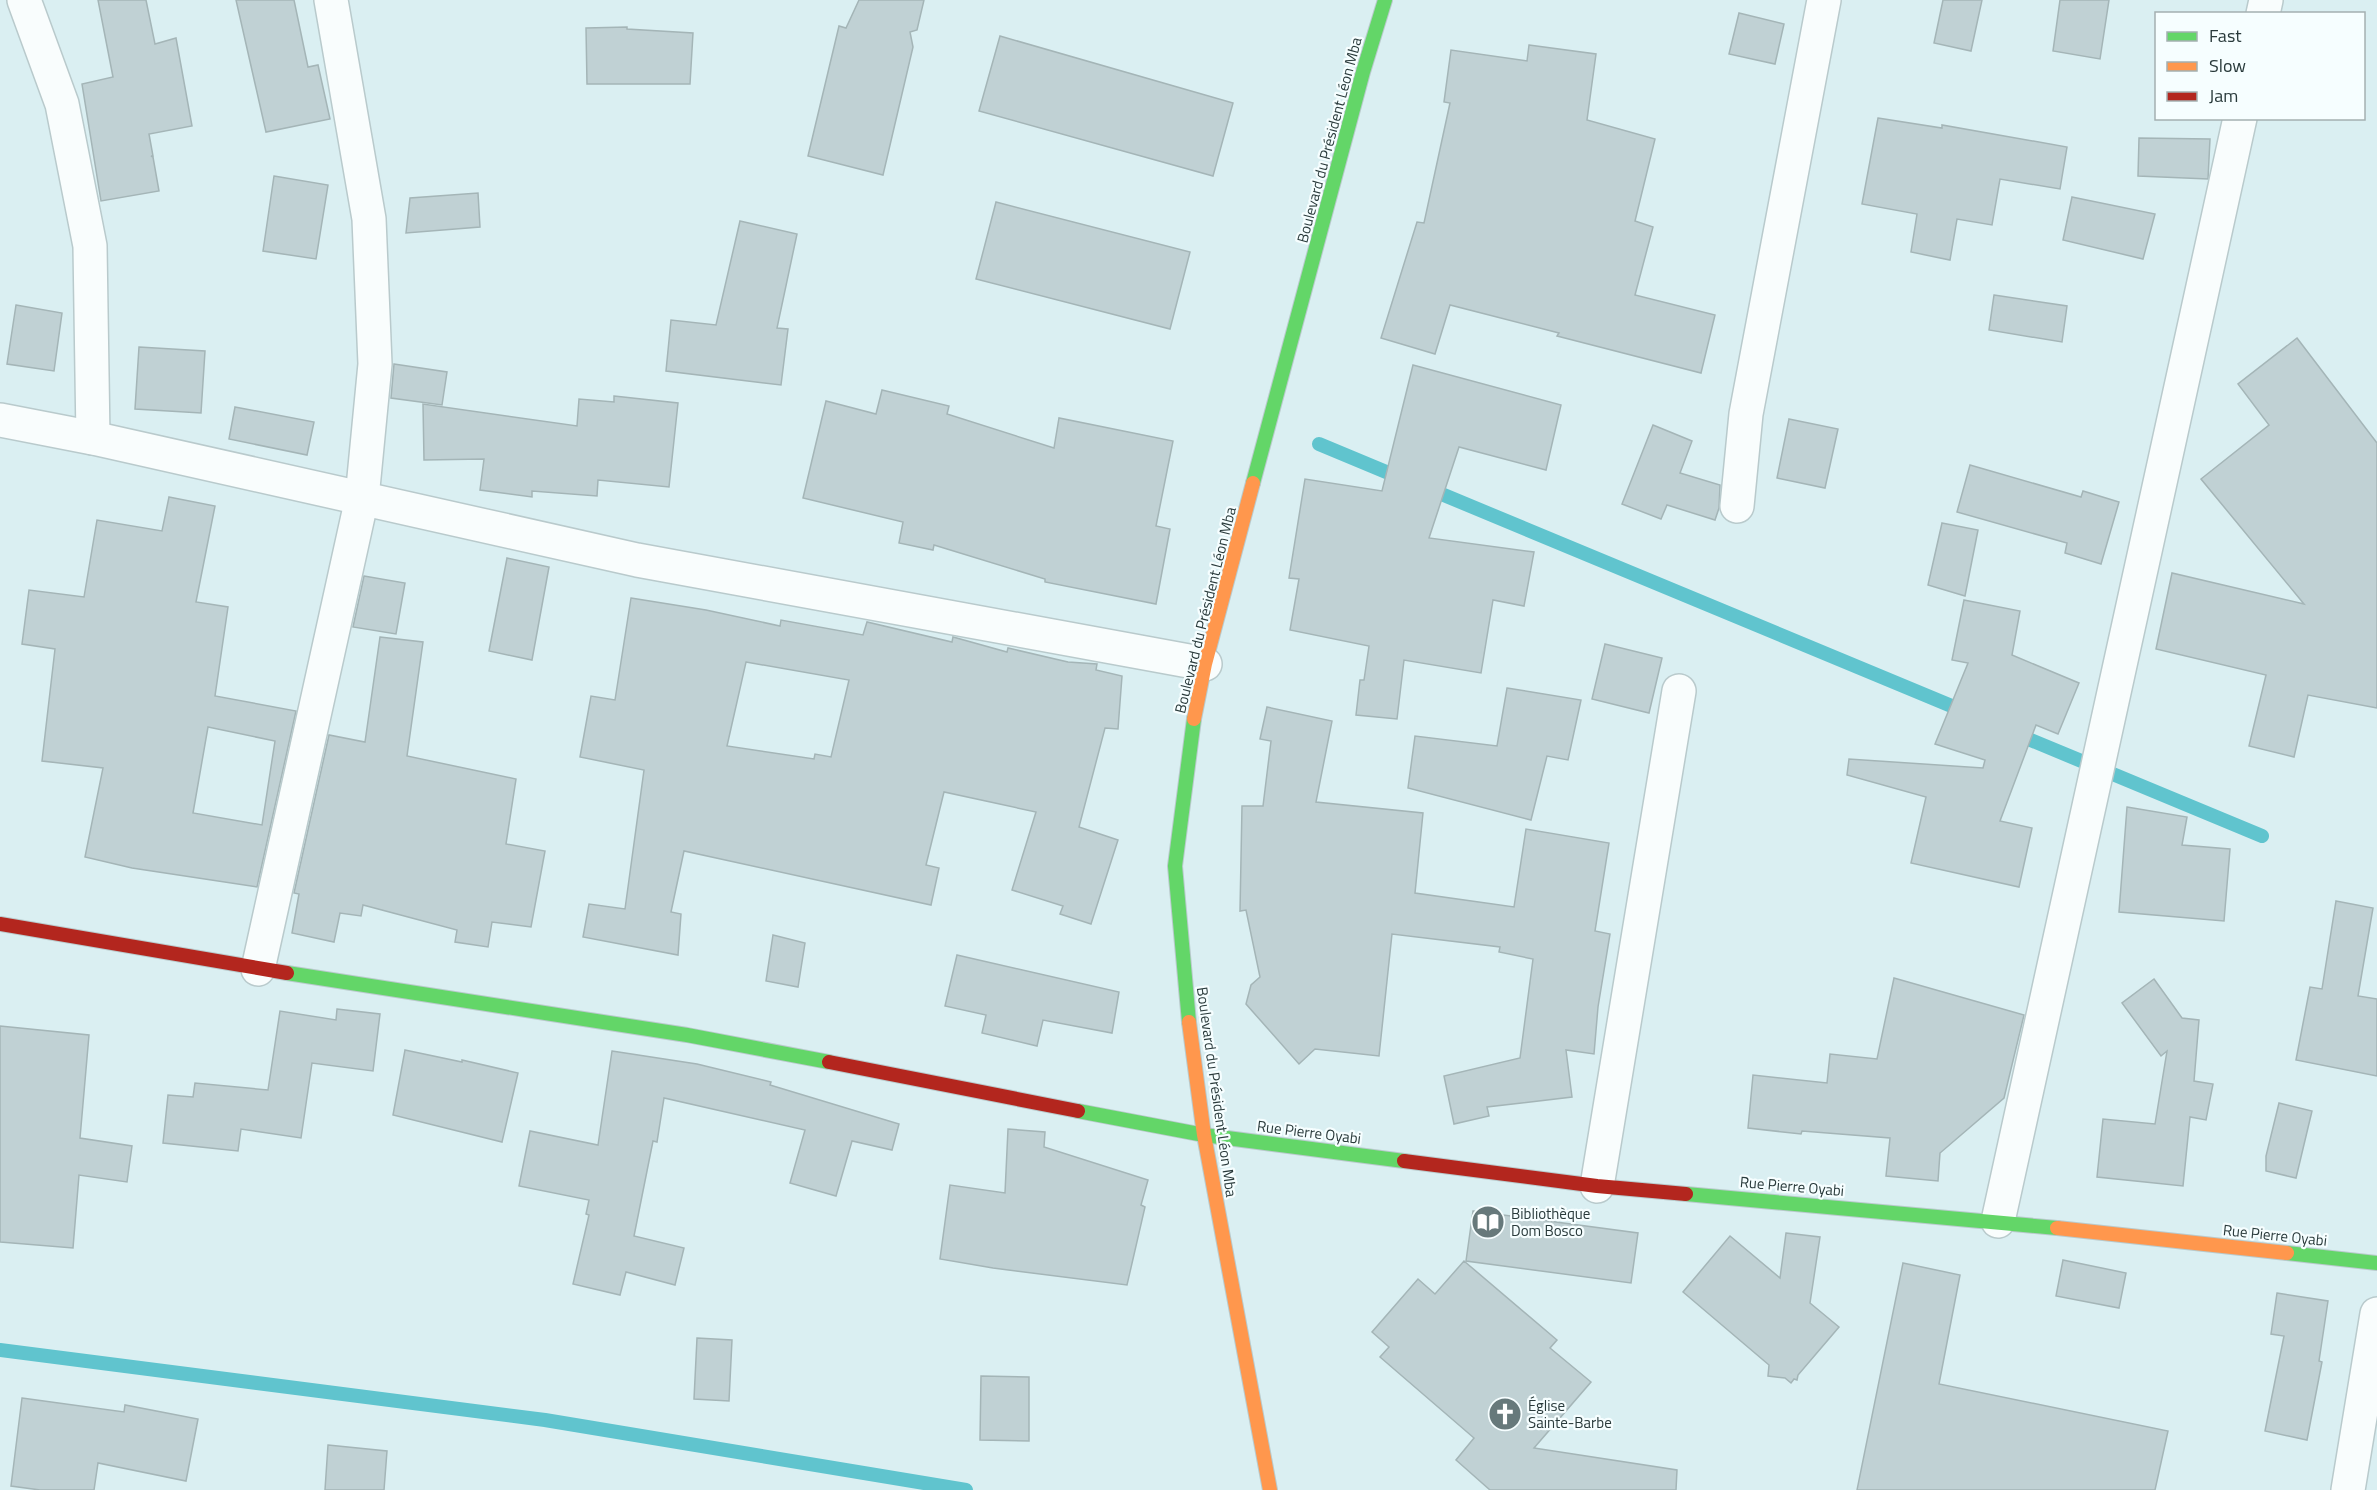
<svg xmlns="http://www.w3.org/2000/svg" width="2377" height="1490" viewBox="0 0 2377 1490" font-family="'Titillium Web',sans-serif">
  <style>
    .lines { fill: none; stroke-linecap: round; stroke-linejoin: round }
    .stream { stroke: #60c4ce; stroke-width: 14 }
    .building { fill: #c0d1d4; stroke: #a4b5b7; stroke-width: 1.5; fill-rule: evenodd }
    .street-casing { stroke: #b9cacc; stroke-width: 36 }
    .fast-casing { stroke: #b9cacc; stroke-width: 16 }
    .slow-casing { stroke: #b9cacc; stroke-width: 16 }
    .jam-casing { stroke: #b9cacc; stroke-width: 16 }
    .street { stroke: #f9fdfd; stroke-width: 33 }
    .fast { stroke: #63d668; stroke-width: 14 }
    .slow { stroke: #ff974d; stroke-width: 14 }
    .jam { stroke: #b3261e; stroke-width: 14 }
    .labels { text-anchor: middle; dominant-baseline: central; stroke-width: 4.5; stroke-linejoin: round; paint-order: stroke }
    .street-label { font-size: 15px; fill: #293a3b; stroke: #f6feff }
    .poi-label { font-size: 15px; fill: #293a3b; stroke: #f6feff; text-anchor: start }
  </style>
  <rect width="100%" height="100%" fill="#daeff2"/>
  <g class="lines">
    <g class="stream">
      <polyline points="1319,444 1403,479"/>
      <polyline points="1427,488 1966,712"/>
      <polyline points="2014,733 2262,836"/>
      <polyline points="0,1350 545,1420 966,1490"/>
    </g>
  </g>
  <g class="building">
    <polygon points="98,0 146,0 155,44 176,38 192,126 149,134 153,156 151,156 153,157 159,191 101,201 82,84 113,77"/>
    <polygon points="236,0 294,0 308,67 318,65 330,119 266,132"/>
    <polygon points="859,0 924,0 917,30 910,32 913,47 883,175 808,156 839,26 846,28"/>
    <polygon points="1943,0 1982,0 1971,51 1934,43"/>
    <polygon points="2060,0 2109,0 2100,59 2053,51"/>
    <polygon points="1739,13 1784,24 1775,64 1729,54"/>
    <polygon points="627,27 627,29 693,33 690,84 587,84 586,28"/>
    <polygon points="1000,36 1233,103 1213,176 979,111"/>
    <polygon points="1529,45 1596,54 1587,120 1655,139 1635,221 1653,227 1635,295 1715,315 1701,373 1557,336 1559,333 1450,305 1435,354 1381,338 1417,222 1424,223 1450,103 1444,102 1451,50 1527,61"/>
    <polygon points="1878,118 1942,128 1942,125 2067,147 2060,189 2000,179 1992,225 1957,219 1950,260 1911,252 1917,214 1862,204"/>
    <polygon points="2139,138 2210,139 2208,179 2138,176"/>
    <polygon points="274,176 328,185 316,259 263,251"/>
    <polygon points="478,193 480,227 406,233 410,198"/>
    <polygon points="2072,197 2155,214 2143,259 2063,240"/>
    <polygon points="996,202 1190,252 1170,329 976,279"/>
    <polygon points="740,221 797,234 777,328 788,329 781,385 666,371 671,320 716,325"/>
    <polygon points="1994,295 2067,306 2062,342 1989,330"/>
    <polygon points="16,305 62,313 54,371 7,364"/>
    <polygon points="2297,338 2377,443 2377,708 2308,695 2294,757 2249,746 2266,675 2156,649 2172,573 2304,604 2201,479 2269,425 2238,384"/>
    <polygon points="139,347 205,351 201,413 135,409"/>
    <polygon points="394,364 447,372 442,405 391,398"/>
    <polygon points="1413,365 1561,405 1546,470 1459,447 1429,538 1534,552 1524,606 1493,600 1481,673 1404,660 1397,719 1356,715 1360,680 1364,680 1369,646 1290,630 1299,579 1289,578 1305,479 1382,491"/>
    <polygon points="882,390 949,406 947,414 1054,448 1059,418 1173,441 1156,526 1170,529 1156,604 1045,582 1045,579 934,545 933,550 899,543 903,522 803,498 826,401 876,414"/>
    <polygon points="614,396 678,403 669,487 598,480 597,496 532,491 532,497 480,490 484,459 424,460 423,404 577,426 579,399 614,402"/>
    <polygon points="235,407 314,422 307,455 229,439"/>
    <polygon points="1789,419 1838,429 1825,488 1777,478"/>
    <polygon points="1653,425 1692,441 1680,473 1720,485 1719,508 1715,520 1667,505 1661,519 1622,504"/>
    <polygon points="1970,465 2081,497 2083,491 2119,502 2101,564 2065,553 2067,543 1957,512"/>
    <path d="M169,497L215,506L196,602L228,607L215,696L296,711L257,887L132,868L85,857L103,768L42,761L55,649L22,644L29,590L84,597L97,520L162,531ZM208,727L275,741L262,825L193,813Z"/>
    <polygon points="1942,523 1978,530 1965,596 1928,585"/>
    <polygon points="507,558 549,567 532,660 489,651"/>
    <polygon points="364,576 405,583 396,634 353,627"/>
    <path d="M631,598L706,610L780,626L781,620L863,635L867,622L952,642L953,637L1007,652L1008,648L1068,662L1097,664L1096,670L1122,676L1118,729L1105,728L1079,827L1118,840L1091,924L1060,914L1063,906L1012,890L1036,812L944,792L926,865L939,868L931,905L684,851L671,912L681,914L678,955L583,937L589,904L625,909L644,770L580,757L591,696L615,700ZM746,662L849,680L831,757L815,754L814,759L727,746Z"/>
    <polygon points="1964,600 2020,611 2012,655 2079,683 2058,734 2036,725 2000,821 2032,828 2019,887 1911,863 1926,797 1847,775 1849,759 1983,768 1985,760 1935,744 1968,663 1952,660"/>
    <polygon points="380,637 423,642 407,756 516,779 506,844 545,851 531,927 492,922 488,947 455,942 457,930 363,905 361,916 340,913 334,942 292,933 299,894 294,893 329,735 365,742"/>
    <polygon points="1605,644 1662,658 1649,713 1592,699"/>
    <polygon points="1507,688 1581,700 1568,760 1547,756 1531,820 1408,788 1415,736 1497,746"/>
    <polygon points="1267,707 1332,721 1316,802 1423,813 1415,893 1514,907 1526,829 1609,843 1595,931 1610,934 1598,1007 1594,1054 1566,1050 1572,1097 1487,1107 1489,1116 1454,1124 1444,1076 1520,1058 1533,959 1499,952 1500,947 1392,934 1379,1056 1315,1049 1299,1064 1246,1004 1251,985 1260,977 1246,910 1240,911 1242,806 1263,806 1271,741 1260,739"/>
    <polygon points="2127,807 2187,817 2182,845 2230,849 2224,921 2119,912"/>
    <polygon points="2336,901 2373,908 2358,996 2377,999 2377,1076 2296,1060 2310,987 2322,989"/>
    <polygon points="773,935 805,943 798,987 766,981"/>
    <polygon points="957,955 1119,992 1112,1033 1043,1020 1037,1046 982,1033 986,1015 945,1006"/>
    <polygon points="1894,978 2024,1015 2004,1098 1940,1153 1938,1181 1886,1176 1890,1138 1802,1131 1801,1134 1748,1128 1753,1075 1827,1083 1830,1054 1877,1059"/>
    <polygon points="2154,979 2182,1018 2199,1020 2194,1081 2213,1084 2206,1120 2190,1117 2183,1186 2097,1177 2103,1119 2155,1124 2167,1051 2161,1056 2122,1003"/>
    <polygon points="337,1009 380,1014 373,1071 312,1063 301,1138 241,1129 238,1151 163,1143 168,1095 193,1097 195,1083 268,1090 280,1011 336,1020"/>
    <polygon points="0,1026 89,1035 80,1138 132,1146 127,1182 79,1175 73,1248 0,1242"/>
    <polygon points="405,1050 462,1062 462,1060 518,1073 502,1142 393,1115"/>
    <polygon points="612,1051 697,1064 771,1082 770,1085 899,1124 892,1150 852,1141 836,1196 790,1183 805,1130 664,1098 657,1142 653,1141 634,1236 684,1248 675,1285 626,1272 620,1295 573,1284 589,1215 586,1214 589,1200 519,1186 530,1131 598,1145"/>
    <polygon points="2279,1103 2312,1111 2296,1178 2266,1171 2266,1156"/>
    <polygon points="1008,1129 1045,1132 1044,1147 1148,1180 1141,1205 1145,1207 1127,1285 993,1268 940,1259 950,1185 1005,1193"/>
    <polygon points="1473,1211 1638,1233 1631,1283 1466,1261"/>
    <polygon points="1786,1233 1820,1237 1810,1303 1839,1327 1798,1375 1797,1380 1794,1379 1791,1383 1785,1378 1768,1376 1769,1365 1683,1292 1730,1236 1780,1278"/>
    <polygon points="2063,1260 2126,1273 2119,1308 2056,1296"/>
    <polygon points="1464,1261 1557,1340 1550,1348 1591,1382 1534,1448 1677,1470 1676,1490 1490,1490 1456,1460 1474,1438 1380,1357 1389,1347 1372,1332 1418,1279 1435,1294"/>
    <polygon points="1903,1263 1960,1275 1939,1384 2168,1431 2155,1490 1857,1490"/>
    <polygon points="2277,1293 2328,1301 2319,1361 2322,1362 2307,1440 2265,1431 2284,1336 2271,1334"/>
    <polygon points="697,1338 732,1340 729,1401 694,1399"/>
    <polygon points="981,1376 1029,1377 1029,1441 980,1440"/>
    <polygon points="22,1398 124,1412 125,1405 198,1419 186,1481 98,1463 94,1490 40,1490 11,1486"/>
    <polygon points="328,1445 387,1451 384,1490 325,1490"/>
  </g>
  <g class="lines">
    <defs>
      <g id="street">
        <polyline points="24,0 62,104 90,246 93,438"/>
        <polyline points="2263,14 2266,0"/>
        <polyline points="0,420 93,438 637,560 1205,664"/>
        <polyline points="1737,506 1746,414 1824,0"/>
        <polyline points="258,969 362,498 375,364 369,219 331,0"/>
        <polyline points="1597,1186 1679,691"/>
        <polyline points="1998,1221 2240,118"/>
        <polyline points="2348,1490 2377,1314"/>
      </g>
      <g id="fast">
        <polyline points="1253,483 1363,72 1385,0"/>
        <polyline points="287,973 687,1035 829,1062"/>
        <polyline points="1189,1022 1175,866 1194,719"/>
        <polyline points="1078,1111 1204,1135 1404,1161"/>
        <polyline points="1686,1194 2057,1228"/>
        <polyline points="2287,1253 2377,1263"/>
      </g>
      <g id="slow">
        <polyline points="1194,719 1205,664 1253,483"/>
        <polyline points="1189,1022 1204,1135 1270,1490"/>
        <polyline points="2057,1228 2287,1253"/>
      </g>
      <g id="jam">
        <polyline points="0,924 287,973"/>
        <polyline points="829,1062 1078,1111"/>
        <polyline points="1404,1161 1597,1186 1686,1194"/>
      </g>
    </defs>
    <use href="#street" class="street-casing"/>
    <use href="#fast" class="fast-casing"/>
    <use href="#slow" class="slow-casing"/>
    <use href="#jam" class="jam-casing"/>
    <use href="#street" class="street"/>
    <use href="#fast" class="fast"/>
    <use href="#slow" class="slow"/>
    <use href="#jam" class="jam"/>
  </g>
  <defs>
    <symbol id="library-disc" viewBox="-11 -11 22 22"><circle r="9.5" fill="#67797b" stroke="#f6feff"/><path d="M-6-4Q-3-5.5-.7-3.5V5Q-3 3-6 4ZM6-4Q3-5.5 .7-3.5V5Q3 3 6 4Z" fill="#fff"/></symbol>
    <symbol id="church-disc" viewBox="-11 -11 22 22"><circle r="9.5" fill="#67797b" stroke="#f6feff"/><path d="M-1.2-6h2.4v3.5h3.3v2.4h-3.3V6h-2.4V-.1h-3.3v-2.4h3.3Z" fill="#fff"/></symbol>
  </defs>
  <g fill-rule="evenodd">
    <use href="#library-disc" x="1469" y="1203" width="38" height="38"/>
    <use href="#church-disc" x="1486" y="1395" width="38" height="38"/>
  </g>
  <g class="labels">
    <g class="street-label">
      <text transform="translate(1329 140) rotate(-75)">Boulevard du Président Léon Mba</text>
      <text transform="translate(1205 610) rotate(-76)">Boulevard du Président Léon Mba</text>
      <text transform="translate(1217 1092) rotate(82)">Boulevard du Président Léon Mba</text>
      <text transform="translate(1309 1132) rotate(7)">Rue Pierre Oyabi</text>
      <text transform="translate(1792 1186) rotate(5)">Rue Pierre Oyabi</text>
      <text transform="translate(2275 1235) rotate(6)">Rue Pierre Oyabi</text>
    </g>
    <g class="poi-label">
      <text x="1511" y="1213">Bibliothèque<tspan x="1511" dy="17">Dom Bosco</tspan></text>
      <text x="1528" y="1405">Église<tspan x="1528" dy="17">Sainte-Barbe</tspan></text>
    </g>
  </g>
  <rect x="2155" y="12" width="210" height="108" fill="#f6feff" stroke="#a4b0b1" stroke-width="1.5"/>
  <rect x="2167" y="32" width="30" height="9" fill="#63d668" stroke="#a4b0b1" stroke-width="1.5"/>
  <text x="2209" y="42" font-size="18" fill="#293a3b">Fast</text>
  <rect x="2167" y="62" width="30" height="9" fill="#ff974d" stroke="#a4b0b1" stroke-width="1.5"/>
  <text x="2209" y="72" font-size="18" fill="#293a3b">Slow</text>
  <rect x="2167" y="92" width="30" height="9" fill="#b3261e" stroke="#a4b0b1" stroke-width="1.5"/>
  <text x="2209" y="102" font-size="18" fill="#293a3b">Jam</text>
</svg>
